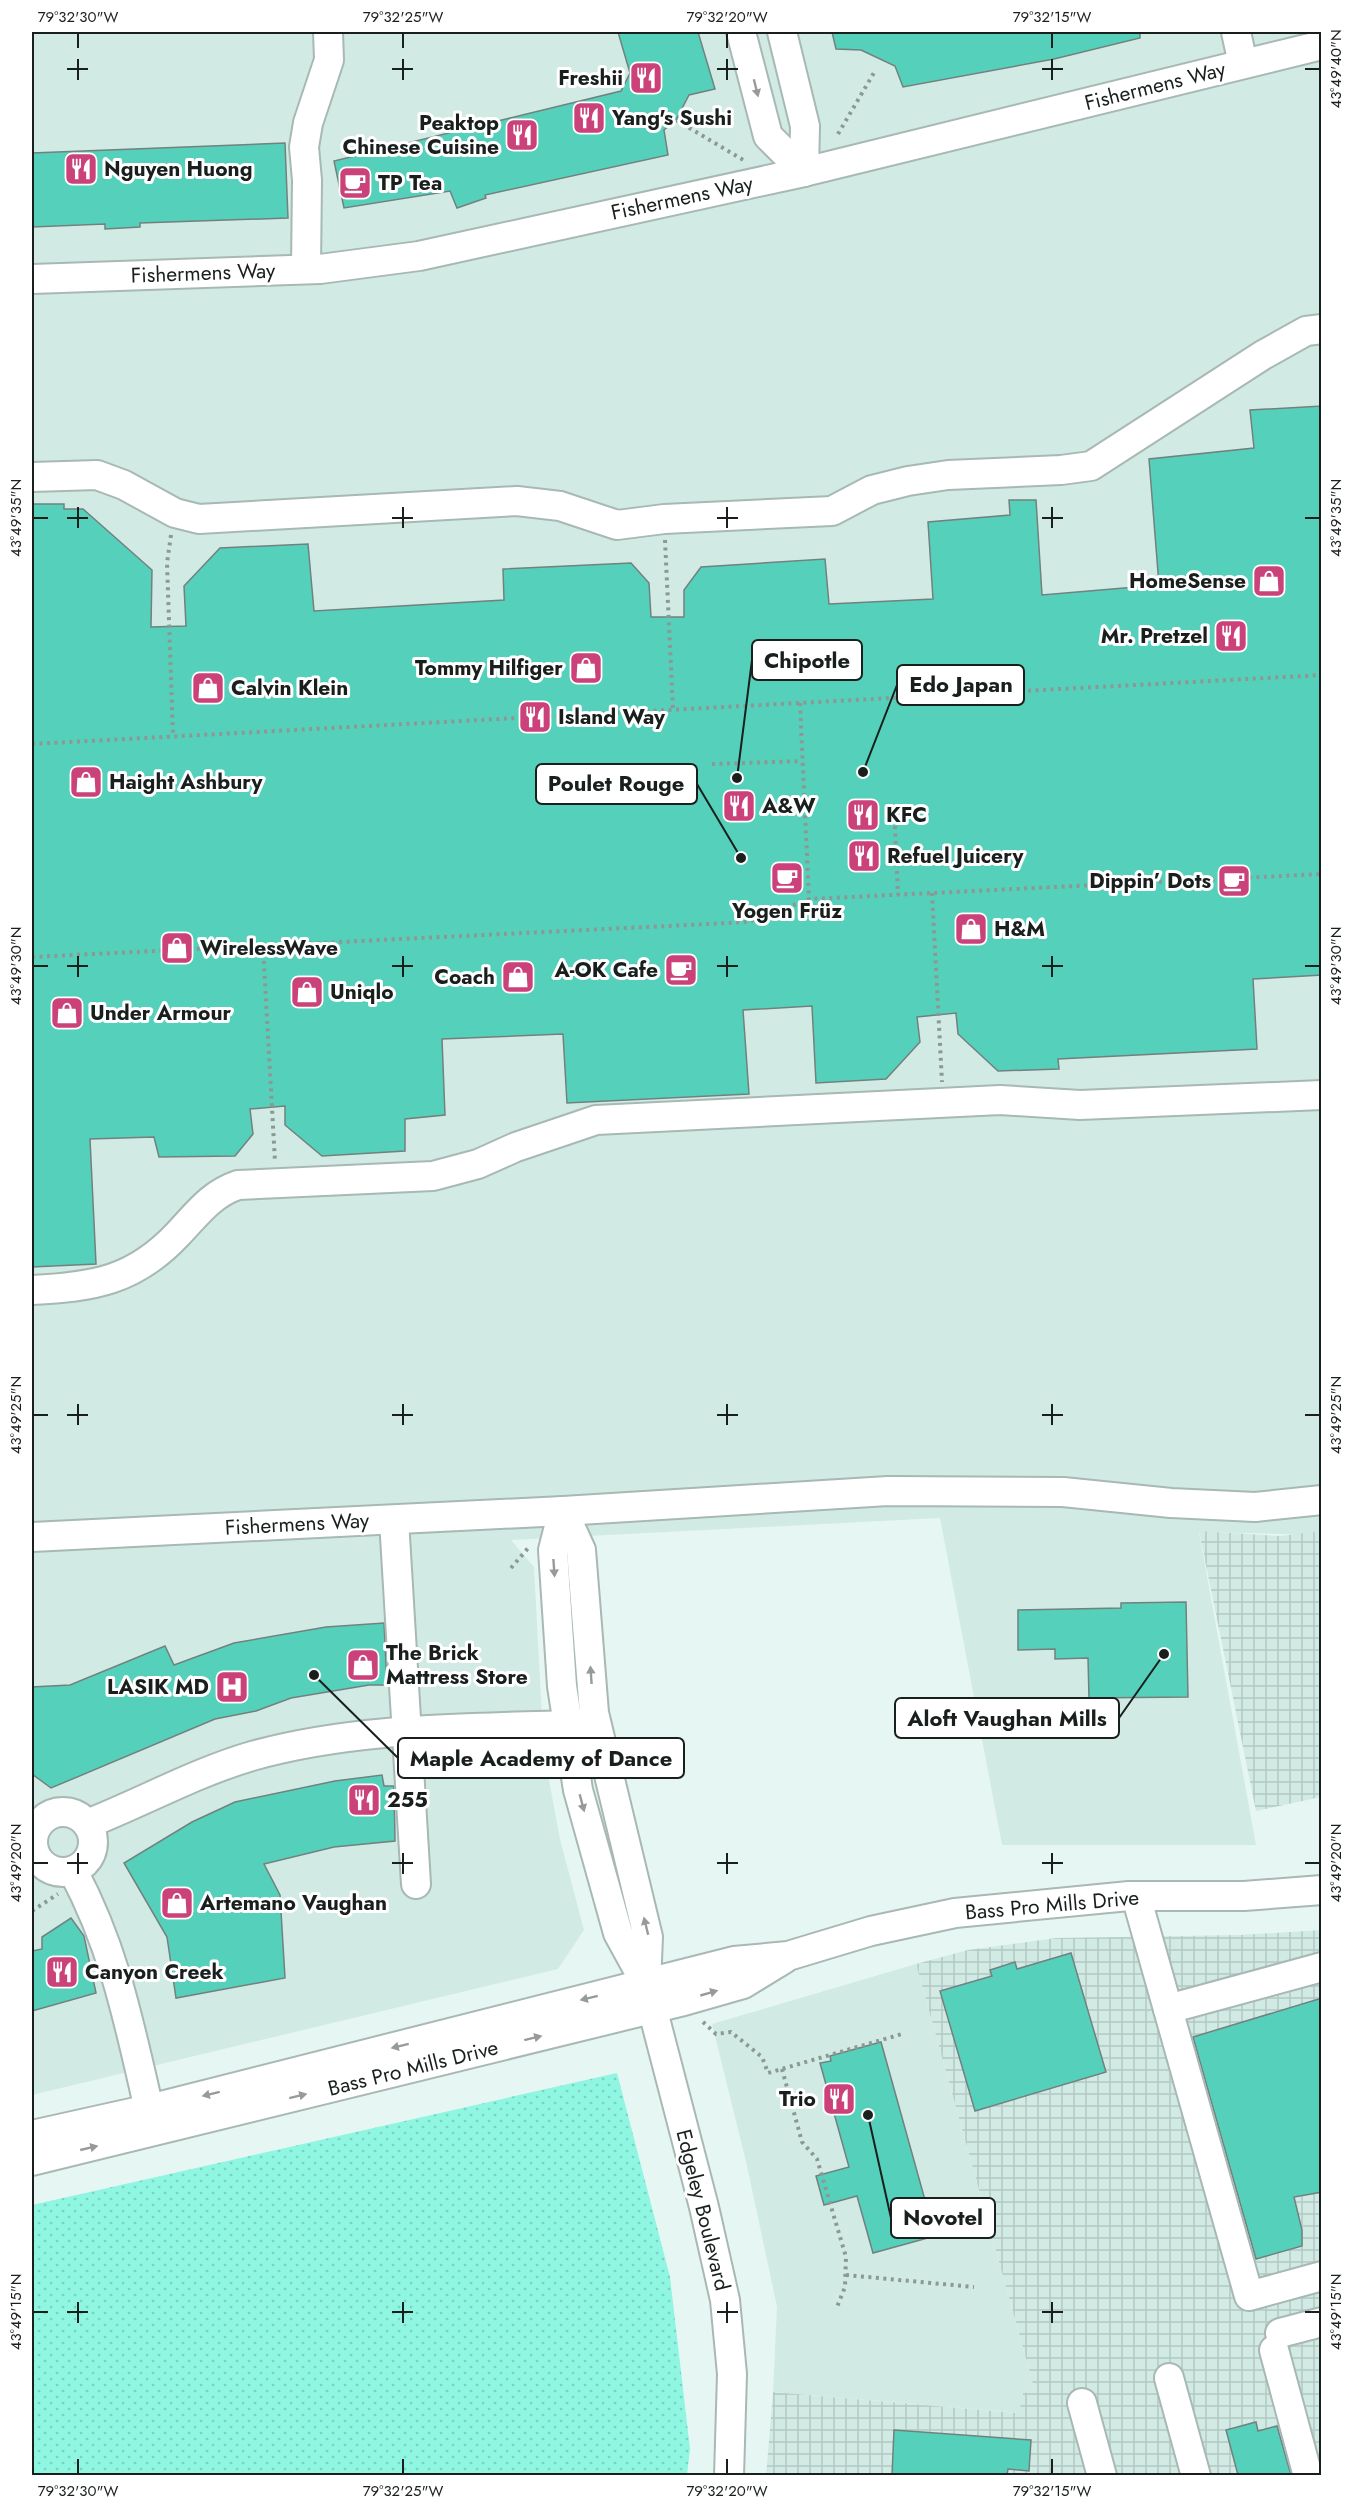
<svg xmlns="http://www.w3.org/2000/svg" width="1353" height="2507" viewBox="0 0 1353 2507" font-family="Jost,sans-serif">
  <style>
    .built { fill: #d1ebe4 }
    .industrial { fill: url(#industrial-grid) }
    .grass { fill: url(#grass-dots) }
    .building { fill: #55d1bb; stroke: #72817e; stroke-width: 1.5 }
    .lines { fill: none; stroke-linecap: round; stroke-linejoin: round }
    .minor-casing { stroke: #a8b8b4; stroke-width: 32 }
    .path { stroke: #8c9895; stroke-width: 4; stroke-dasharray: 3 4.5; stroke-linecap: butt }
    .minor { stroke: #fff; stroke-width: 28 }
    .oneway { fill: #989a99 }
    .ticks { fill: none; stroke: #191f1d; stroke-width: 2 }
    .labels { text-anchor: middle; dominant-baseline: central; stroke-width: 6; stroke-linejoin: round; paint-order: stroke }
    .poi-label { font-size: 21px; font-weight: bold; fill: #191f1d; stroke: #fff; text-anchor: start }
    .street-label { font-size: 21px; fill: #191f1d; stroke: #fff }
    .leader { fill: none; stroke: #191f1d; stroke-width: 2 }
    .callout-dot { fill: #191f1d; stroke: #fff; stroke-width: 2 }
    .callout { fill: #fff; stroke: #191f1d; stroke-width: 2 }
    .callout-label { font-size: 22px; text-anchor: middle; font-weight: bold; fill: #191f1d }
    .neatline { fill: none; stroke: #191f1d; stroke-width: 2 }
    .ticks-label { font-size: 15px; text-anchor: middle; fill: #191f1d }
  </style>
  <defs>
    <pattern id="industrial-grid" width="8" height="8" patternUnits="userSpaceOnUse" patternTransform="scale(1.5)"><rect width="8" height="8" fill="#d1ebe4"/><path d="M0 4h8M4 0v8" fill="none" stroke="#b3c9c3"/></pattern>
    <pattern id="grass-dots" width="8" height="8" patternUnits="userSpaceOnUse" patternTransform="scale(1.5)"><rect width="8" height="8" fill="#8ff6e1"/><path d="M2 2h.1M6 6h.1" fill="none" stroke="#7bd2c1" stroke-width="1.8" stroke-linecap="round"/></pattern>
  </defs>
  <rect width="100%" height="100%" fill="#e6f7f3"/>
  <g class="built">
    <polygon points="32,32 1321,32 1321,1535 1199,1532 1256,1845 1002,1845 940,1518 511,1540 534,1567 544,1753 560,1839 584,1930 558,1969 32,2095"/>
    <polygon points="916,1964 1035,2391 1023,2393 1020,2413 773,2392 777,2307 747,2166 712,2024"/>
  </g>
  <g class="industrial">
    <polygon points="1199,1531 1280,1536 1321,1531 1321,1797 1256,1811"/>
    <polygon points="1321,1930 1321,2475 766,2476 773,2392 1019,2413 1023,2393 1035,2391 916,1964 968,1950 1056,1938 1240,1935"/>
  </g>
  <polygon class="grass" points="617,2073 670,2277 690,2449 687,2475 32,2475 32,2205"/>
  <g class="building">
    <polygon points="618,32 698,32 715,89 689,95 676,120 664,130 668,155 485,195 486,198 457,208 450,191 344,208 334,161 621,91 630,73"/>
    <polygon points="832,32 1140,32 1140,38 1054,59 903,87 895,66 861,50 836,49"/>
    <polygon points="285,143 288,218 140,223 140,227 105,229 105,224 32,227 32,153"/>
    <polygon points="1322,406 1322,975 1253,979 1257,1049 1058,1059 1059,1069 998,1071 958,1034 956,1013 917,1017 920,1042 886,1079 816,1083 812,1006 743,1010 749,1094 567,1103 563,1034 442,1039 445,1115 405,1119 405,1151 322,1156 285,1125 285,1106 250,1109 253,1134 235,1156 159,1157 154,1137 90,1139 96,1264 32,1267 32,504 64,504 64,509 83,509 152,570 151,627 186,626 184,586 220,548 308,544 314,611 504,600 503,569 631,563 649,583 651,617 684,617 684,590 701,567 825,559 829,604 933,599 928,522 1010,515 1009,500 1036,500 1042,595 1159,585 1149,459 1254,448 1250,410"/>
    <polygon points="1186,1602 1188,1697 1089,1698 1088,1658 1055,1659 1055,1649 1018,1650 1018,1610 1121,1608 1121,1603"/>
    <polygon points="384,1623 387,1685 369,1685 291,1698 256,1711 215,1719 51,1788 32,1774 32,1687 70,1685 165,1646 174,1665 234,1643 326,1627"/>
    <polygon points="382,1775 384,1786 394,1786 395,1841 334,1847 264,1864 280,1895 285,1978 176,1998 167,1937 124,1863 192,1822 235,1802 335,1781"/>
    <polygon points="71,1918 84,1936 96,1993 32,2011 32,1951 42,1949 42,1937"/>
    <polygon points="1071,1953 1106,2072 975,2111 940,1991 992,1976 990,1970 1015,1962 1017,1969"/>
    <polygon points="1322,1998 1322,2192 1294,2197 1302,2230 1302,2246 1256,2259 1193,2037"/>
    <polygon points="881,2042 935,2236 873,2253 857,2196 824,2205 816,2176 849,2167 820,2063 831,2061 830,2056"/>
    <polygon points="1256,2422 1258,2431 1277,2426 1291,2475 1238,2475 1226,2430"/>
    <polygon points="894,2430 1031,2440 1029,2471 1008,2469 1007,2475 892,2475"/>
  </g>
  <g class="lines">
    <defs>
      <g id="minor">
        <polyline points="741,32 768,136 804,172"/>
        <polyline points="782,32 805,126 804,172"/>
        <polyline points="1236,32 1243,64"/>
        <polyline points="306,269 307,180 304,147 308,123 329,60 328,32"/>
        <polyline points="32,279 320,269 419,256 804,172 1322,45"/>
        <polyline points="32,477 97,475 124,485 175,513 199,519 517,501 560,506 617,525 664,519 832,511 872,490 908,481 948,475 1061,470 1091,466 1263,355 1306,331 1322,329"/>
        <path d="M32,1290C93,1287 134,1281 178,1234C197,1214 211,1194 238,1185L433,1176L478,1164L516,1147L596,1120L1000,1100L1080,1105L1322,1095"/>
        <polyline points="563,1511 553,1550 562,1686 578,1790 618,1933 646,1984 704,2207 725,2300 732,2374 729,2476"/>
        <polyline points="563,1511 581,1550 594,1713 648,1937 646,1984"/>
        <polyline points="394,1520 416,1884"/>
        <polyline points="32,1537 563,1511 888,1491 1063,1492 1171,1503 1255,1507 1322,1500"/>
        <circle cx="63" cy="1842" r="30"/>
        <path d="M87,1824C143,1802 194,1773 252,1756C363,1725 482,1729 596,1724"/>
        <path d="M73,1871C115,1950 129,2023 149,2109"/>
        <polyline points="1136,1896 1249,2296 1322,2276"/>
        <polyline points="1168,2009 1322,1967"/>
        <polyline points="32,2135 149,2109 734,1961 788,1956 871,1931 955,1913 1129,1896 1244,1896 1322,1890"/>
        <polyline points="32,2161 680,2002 743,1984 784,1959"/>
        <polyline points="1280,2333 1322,2322"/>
        <polyline points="1274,2350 1308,2476"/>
        <polyline points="1169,2378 1196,2476"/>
        <polyline points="1082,2403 1102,2476"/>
      </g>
    </defs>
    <use href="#minor" class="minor-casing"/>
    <g class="path">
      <polyline points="676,120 745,161"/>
      <polyline points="838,134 875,71"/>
      <polyline points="171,535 167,563 173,735"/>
      <polyline points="665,540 673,710"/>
      <polyline points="800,703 809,899"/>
      <polyline points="32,744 1322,675"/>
      <polyline points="712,764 802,761"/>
      <polyline points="895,826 898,895"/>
      <polyline points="932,893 942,1082"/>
      <polyline points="263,946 275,1162"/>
      <polyline points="32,957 749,922 809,899 1322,874"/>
      <polyline points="511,1568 529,1547"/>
      <polyline points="32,1911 58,1894"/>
      <polyline points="703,2022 716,2034 731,2032 762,2057 768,2073 902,2034"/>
      <polyline points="782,2069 802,2142 817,2159 846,2257 845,2287 837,2307"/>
      <polyline points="846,2275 974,2287"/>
    </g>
    <use href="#minor" class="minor"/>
  </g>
  <defs><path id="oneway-solid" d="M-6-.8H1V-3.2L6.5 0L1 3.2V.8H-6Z" transform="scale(1.5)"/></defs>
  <g class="oneway">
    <use href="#oneway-solid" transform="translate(756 88) rotate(76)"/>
    <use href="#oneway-solid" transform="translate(554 1568) rotate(86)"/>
    <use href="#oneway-solid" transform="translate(591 1675) rotate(-94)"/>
    <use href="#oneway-solid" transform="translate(582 1803) rotate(75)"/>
    <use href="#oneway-solid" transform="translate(646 1926) rotate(-104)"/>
    <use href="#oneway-solid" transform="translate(709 1993) rotate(-16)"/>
    <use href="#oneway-solid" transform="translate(589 1998) rotate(166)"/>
    <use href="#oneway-solid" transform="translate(533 2038) rotate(-14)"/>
    <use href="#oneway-solid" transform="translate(400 2046) rotate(166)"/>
    <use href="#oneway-solid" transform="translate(211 2094) rotate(166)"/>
    <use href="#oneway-solid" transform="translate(298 2096) rotate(-14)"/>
    <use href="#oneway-solid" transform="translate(89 2148) rotate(-13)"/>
  </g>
  <path class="ticks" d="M78,33V48M403,33V48M727,33V48M1052,33V48M78,59V80M403,59V80M727,59V80M1052,59V80M67,69H88M392,69H413M717,69H738M1042,69H1063M1305,69H1320M78,507V528M403,507V528M727,507V528M1052,507V528M33,518H48M67,518H88M392,518H413M717,518H738M1042,518H1063M1305,518H1320M78,956V977M403,956V977M727,956V977M1052,956V977M33,966H48M67,966H88M392,966H413M717,966H738M1042,966H1063M1305,966H1320M78,1404V1425M403,1404V1425M727,1404V1425M1052,1404V1425M33,1415H48M67,1415H88M392,1415H413M717,1415H738M1042,1415H1063M1305,1415H1320M78,1853V1874M403,1853V1874M727,1853V1874M1052,1853V1874M33,1863H48M67,1863H88M392,1863H413M717,1863H738M1042,1863H1063M1305,1863H1320M78,2302V2323M403,2302V2323M727,2302V2323M1052,2302V2323M33,2312H48M67,2312H88M392,2312H413M717,2312H738M1042,2312H1063M1305,2312H1320M78,2459V2474M403,2459V2474M727,2459V2474M1052,2459V2474"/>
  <defs>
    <symbol id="restaurant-square" viewBox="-11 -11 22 22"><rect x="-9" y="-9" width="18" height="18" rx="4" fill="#cb417a" stroke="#fff"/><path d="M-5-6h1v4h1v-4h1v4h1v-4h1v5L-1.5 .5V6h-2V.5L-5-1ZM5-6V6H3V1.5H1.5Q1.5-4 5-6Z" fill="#fff"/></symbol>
    <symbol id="cafe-square" viewBox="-11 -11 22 22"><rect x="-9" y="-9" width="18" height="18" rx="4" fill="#cb417a" stroke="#fff"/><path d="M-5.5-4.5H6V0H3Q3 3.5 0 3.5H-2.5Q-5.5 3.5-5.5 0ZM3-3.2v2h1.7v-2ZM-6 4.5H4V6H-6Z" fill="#fff"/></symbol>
    <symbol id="shop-square" viewBox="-11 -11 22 22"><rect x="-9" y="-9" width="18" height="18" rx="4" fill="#cb417a" stroke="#fff"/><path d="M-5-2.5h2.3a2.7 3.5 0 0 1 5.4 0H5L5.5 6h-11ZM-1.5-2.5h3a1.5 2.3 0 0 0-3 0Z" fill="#fff"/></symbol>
    <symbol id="hospital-square" viewBox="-11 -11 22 22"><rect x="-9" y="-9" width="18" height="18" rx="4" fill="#cb417a" stroke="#fff"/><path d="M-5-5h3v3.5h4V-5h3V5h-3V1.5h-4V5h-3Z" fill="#fff"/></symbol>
  </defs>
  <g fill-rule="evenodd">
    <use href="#restaurant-square" x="627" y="59" width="38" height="38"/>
    <use href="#restaurant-square" x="570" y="99" width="38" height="38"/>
    <use href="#restaurant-square" x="503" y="116" width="38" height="38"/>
    <use href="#restaurant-square" x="62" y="150" width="38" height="38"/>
    <use href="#cafe-square" x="336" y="164" width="38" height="38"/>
    <use href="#shop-square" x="1250" y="562" width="38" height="38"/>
    <use href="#restaurant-square" x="1212" y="617" width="38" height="38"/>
    <use href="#shop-square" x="567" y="649" width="38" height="38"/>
    <use href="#shop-square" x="189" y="669" width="38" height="38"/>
    <use href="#restaurant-square" x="516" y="698" width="38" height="38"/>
    <use href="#shop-square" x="67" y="763" width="38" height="38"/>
    <use href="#restaurant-square" x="720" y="787" width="38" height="38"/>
    <use href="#restaurant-square" x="844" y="796" width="38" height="38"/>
    <use href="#restaurant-square" x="845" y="837" width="38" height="38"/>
    <use href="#cafe-square" x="768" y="859" width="38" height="38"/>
    <use href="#cafe-square" x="1215" y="862" width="38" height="38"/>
    <use href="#shop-square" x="952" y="910" width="38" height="38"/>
    <use href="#shop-square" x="158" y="929" width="38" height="38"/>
    <use href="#cafe-square" x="662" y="951" width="38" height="38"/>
    <use href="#shop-square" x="499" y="958" width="38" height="38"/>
    <use href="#shop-square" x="288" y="973" width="38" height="38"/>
    <use href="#shop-square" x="48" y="994" width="38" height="38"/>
    <use href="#shop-square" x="344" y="1646" width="38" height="38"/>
    <use href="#hospital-square" x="213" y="1668" width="38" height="38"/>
    <use href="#restaurant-square" x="345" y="1781" width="38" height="38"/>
    <use href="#shop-square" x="158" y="1884" width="38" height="38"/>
    <use href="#restaurant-square" x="43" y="1953" width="38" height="38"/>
    <use href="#restaurant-square" x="820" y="2080" width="38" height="38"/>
  </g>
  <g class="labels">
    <g class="poi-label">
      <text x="623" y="78" text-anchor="end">Freshii</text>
      <text x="612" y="118">Yang's Sushi</text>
      <text x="499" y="123" text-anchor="end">Peaktop<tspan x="499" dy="24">Chinese Cuisine</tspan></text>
      <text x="104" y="169">Nguyen Huong</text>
      <text x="378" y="183">TP Tea</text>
      <text x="1246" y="581" text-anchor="end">HomeSense</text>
      <text x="1208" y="636" text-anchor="end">Mr. Pretzel</text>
      <text x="563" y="668" text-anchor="end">Tommy Hilfiger</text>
      <text x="231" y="688">Calvin Klein</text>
      <text x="558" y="717">Island Way</text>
      <text x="109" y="782">Haight Ashbury</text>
      <text x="762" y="806">A&amp;W</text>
      <text x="886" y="815">KFC</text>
      <text x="887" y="856">Refuel Juicery</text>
      <text x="1211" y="881" text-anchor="end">Dippin’ Dots</text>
      <text x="787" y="911" text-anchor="middle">Yogen Früz</text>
      <text x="994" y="929">H&amp;M</text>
      <text x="200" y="948">WirelessWave</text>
      <text x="658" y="970" text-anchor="end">A-OK Cafe</text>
      <text x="495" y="977" text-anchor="end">Coach</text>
      <text x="330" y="992">Uniqlo</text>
      <text x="90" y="1013">Under Armour</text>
      <text x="386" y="1653">The Brick<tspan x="386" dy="24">Mattress Store</tspan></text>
      <text x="209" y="1687" text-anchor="end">LASIK MD</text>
      <text x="387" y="1800">255</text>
      <text x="200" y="1903">Artemano Vaughan</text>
      <text x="85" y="1972">Canyon Creek</text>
      <text x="816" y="2099" text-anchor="end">Trio</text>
    </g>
    <g class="street-label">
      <text transform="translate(1155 86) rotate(-14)">Fishermens Way</text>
      <text transform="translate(682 198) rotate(-12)">Fishermens Way</text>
      <text transform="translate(203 273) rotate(-2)">Fishermens Way</text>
      <text transform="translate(297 1524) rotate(-3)">Fishermens Way</text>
      <text transform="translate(1052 1905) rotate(-5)">Bass Pro Mills Drive</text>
      <text transform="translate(413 2068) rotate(-14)">Bass Pro Mills Drive</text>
      <text transform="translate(703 2210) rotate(76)">Edgeley Boulevard</text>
    </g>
  </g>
  <path class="leader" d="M737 778L752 660M863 772L897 685M741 858L697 784M1164 1654L1119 1718M314 1675L398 1758M868 2115L891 2218"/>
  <g class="callout-dot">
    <circle cx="737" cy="778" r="6"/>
    <circle cx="863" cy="772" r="6"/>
    <circle cx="741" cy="858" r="6"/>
    <circle cx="1164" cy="1654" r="6"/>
    <circle cx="314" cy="1675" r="6"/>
    <circle cx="868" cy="2115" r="6"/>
  </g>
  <g class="callout">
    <rect x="752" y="640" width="110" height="40" rx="6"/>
    <rect x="897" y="665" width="127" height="40" rx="6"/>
    <rect x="536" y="764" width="161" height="40" rx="6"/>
    <rect x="895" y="1698" width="224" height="40" rx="6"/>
    <rect x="398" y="1738" width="286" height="40" rx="6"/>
    <rect x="891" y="2198" width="104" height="40" rx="6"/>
  </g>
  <g class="callout-label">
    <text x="807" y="668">Chipotle</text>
    <text x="961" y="692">Edo Japan</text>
    <text x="616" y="791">Poulet Rouge</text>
    <text x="1007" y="1726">Aloft Vaughan Mills</text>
    <text x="541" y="1766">Maple Academy of Dance</text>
    <text x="943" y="2225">Novotel</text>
  </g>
  <rect width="1353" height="2507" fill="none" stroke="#ffffff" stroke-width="66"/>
  <rect x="33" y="33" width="1287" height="2441" class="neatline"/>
  <g class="ticks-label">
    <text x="78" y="22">79°32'30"W</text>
    <text x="403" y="22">79°32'25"W</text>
    <text x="727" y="22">79°32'20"W</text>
    <text x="1052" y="22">79°32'15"W</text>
    <text transform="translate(1336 69) rotate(-90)" y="5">43°49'40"N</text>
    <text transform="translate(16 518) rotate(-90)" y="5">43°49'35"N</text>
    <text transform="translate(1336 518) rotate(-90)" y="5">43°49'35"N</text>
    <text transform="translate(16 966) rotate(-90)" y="5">43°49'30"N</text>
    <text transform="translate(1336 966) rotate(-90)" y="5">43°49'30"N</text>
    <text transform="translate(16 1415) rotate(-90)" y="5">43°49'25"N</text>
    <text transform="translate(1336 1415) rotate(-90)" y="5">43°49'25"N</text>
    <text transform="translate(16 1863) rotate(-90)" y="5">43°49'20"N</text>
    <text transform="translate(1336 1863) rotate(-90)" y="5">43°49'20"N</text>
    <text transform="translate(16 2312) rotate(-90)" y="5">43°49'15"N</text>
    <text transform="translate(1336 2312) rotate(-90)" y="5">43°49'15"N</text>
    <text x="78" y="2496">79°32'30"W</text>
    <text x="403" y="2496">79°32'25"W</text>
    <text x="727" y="2496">79°32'20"W</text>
    <text x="1052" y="2496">79°32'15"W</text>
  </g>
</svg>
